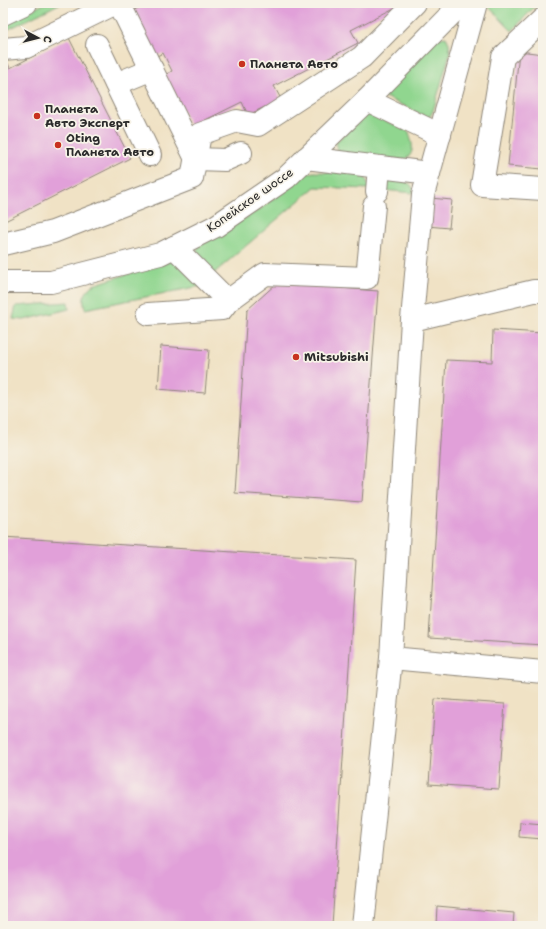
<svg xmlns="http://www.w3.org/2000/svg" width="546" height="929" viewBox="0 0 546 929" font-family="'Shantell Sans',sans-serif">
  <style>
    .green { fill: #90d68f; stroke: #5e805d }
    .building { fill: #e1a0d9 }
    .lines { fill: none; stroke-linecap: round; stroke-linejoin: round }
    .minor-casing { stroke: #8e8678; stroke-width: 24 }
    .major-casing { stroke: #8e8678; stroke-width: 24 }
    .minor { stroke: #fff; stroke-width: 22 }
    .major { stroke: #fff; stroke-width: 22 }
    .poi-dot { fill: #c8321e; stroke: #f7f3e8; stroke-width: 1.5 }
    .labels { text-anchor: middle; dominant-baseline: central; stroke-width: 3.5; stroke-linejoin: round; paint-order: stroke }
    .poi-label { font-size: 12px; font-weight: bold; fill: #2b2b2b; stroke: #f7f3e8; text-anchor: start }
    .street-label { font-size: 12px; fill: #2b2b2b; stroke: #f7f3e8 }
  </style>
  <rect width="100%" height="100%" fill="#f7f3e8"/>
  <filter id="ink" filterUnits="userSpaceOnUse"><feTurbulence type="fractalNoise" baseFrequency=".025" numOctaves="2"/><feDisplacementMap in="SourceGraphic" scale="8" xChannelSelector="R" yChannelSelector="G"/><feConvolveMatrix kernelMatrix="1 2 1 2 8 2 1 2 1" color-interpolation-filters="sRGB"/></filter>
  <filter id="wash" filterUnits="userSpaceOnUse"><feTurbulence type="fractalNoise" baseFrequency=".012" numOctaves="4" result="noise"/><feDisplacementMap in="SourceGraphic" scale="16" xChannelSelector="R" yChannelSelector="G"/><feGaussianBlur stdDeviation="0.9" result="paint"/><feColorMatrix in="noise" values="0 0 0 0 0 0 0 0 0 0 0 0 0 0 0 0 0 1.4 0 .05"/><feComposite in="paint" operator="in"/></filter>
  <g filter="url(#wash)">
    <rect width="100%" height="100%" fill="#f0e2c5"/>
    <g class="green">
      <polygon points="46,3 61,3 3,32 3,23"/>
      <polygon points="485,3 538,3 512,31"/>
      <polygon points="446,37 449,43 450,53 433,111 429,118 383,96 438,38"/>
      <path d="M 365,114 L 380,118 L 409,132 C 412,144 416,152 405,160 L 340,153 L 338,150 L 336,142 Z"/>
      <polygon points="314,172 361,173 365,176 370,189 315,187 213,274 196,254 199,246 262,208 303,174"/>
      <path d="M 385,180 C 397,180 412,178 414,193 L 382,190 Z"/>
      <path d="M 171,261 L 176,262 L 201,286 L 85,309 C 82,297 84,294 93,285 L 165,262 Z"/>
      <polygon points="68,302 69,309 24,320 13,319 16,306"/>
    </g>
    <g id="blocks">
      <g class="building">
        <polygon points="149,3 404,3 351,30 358,43 274,86 281,99 248,115 242,102 191,127 165,75 172,71 163,53 155,57 132,11"/>
        <polygon points="69,38 130,158 3,222 3,53 10,68"/>
        <polygon points="519,51 543,54 543,169 508,166"/>
        <polygon points="430,198 452,200 449,228 427,226"/>
        <polygon points="277,283 378,291 362,502 235,493 247,310"/>
        <polygon points="493,330 543,333 543,645 429,638 446,360 492,362"/>
        <polygon points="161,346 209,350 205,393 158,389"/>
        <polygon points="3,537 356,560 332,926 3,926"/>
        <polygon points="435,699 505,704 499,789 429,784"/>
        <polygon points="520,822 543,824 543,839 519,837"/>
        <polygon points="437,906 514,913 513,926 436,925"/>
      </g>
    </g>
  </g>
  <g filter="url(#ink)">
    <use href="#blocks" fill-opacity="0" stroke="#8e8678" stroke-width="1"/>
    <g class="lines">
      <defs>
        <g id="minor">
          <polyline points="119,3 196,159 225,160 241,153"/>
          <polyline points="476,3 423,195 412,320 391,658 543,672"/>
          <polyline points="543,19 503,57 482,185 543,189"/>
          <polyline points="97,45 150,155"/>
          <polyline points="3,49 26,47 116,3"/>
          <polyline points="116,84 152,69"/>
          <polyline points="367,100 440,135"/>
          <polyline points="306,158 429,173"/>
          <polyline points="377,191 379,167"/>
          <polyline points="3,244 53,232 192,178 200,134 237,121 258,125 362,57 415,3"/>
          <polyline points="174,247 228,301"/>
          <polyline points="3,282 51,282 160,254 216,226 286,178 367,100 462,3"/>
          <polyline points="148,314 222,309 228,301 265,274 367,278 374,206"/>
          <polyline points="412,320 534,291 543,291"/>
          <polyline points="363,926 391,658"/>
        </g>
        <polyline id="major" points="3,14 26,3"/>
      </defs>
      <use href="#minor" class="minor-casing"/>
      <use href="#major" class="major-casing"/>
      <use href="#minor" class="minor"/>
      <use href="#major" class="major"/>
    </g>
  </g>
  <g class="poi-dot">
    <circle cx="242" cy="64" r="4"/>
    <circle cx="37" cy="116" r="4"/>
    <circle cx="58" cy="145" r="4"/>
    <circle cx="296" cy="357" r="4"/>
  </g>
  <g class="labels">
    <g class="poi-label">
      <text x="250" y="64">Планета Авто</text>
      <text x="45" y="109">Планета<tspan x="45" dy="14">Авто Эксперт</tspan></text>
      <text x="66" y="138">Oting<tspan x="66" dy="14">Планета Авто</tspan></text>
      <text x="304" y="357">Mitsubishi</text>
    </g>
    <g class="street-label">
      <text transform="translate(250 200) rotate(-35)">Копейское шоссе</text>
    </g>
  </g>
  <rect width="546" height="929" fill="none" stroke="#f7f3e8" stroke-width="16"/>
  <g transform="translate(38 38) rotate(97)" stroke="#f7f3e8" stroke-width="3" paint-order="stroke">
  <path d="M0-3L7 15L0 10L-7 15Z" fill="#2b2b2b"/>
  <text y="-6" font-size="11" font-weight="bold" text-anchor="middle" fill="#2b2b2b">С</text>
  </g>
</svg>
